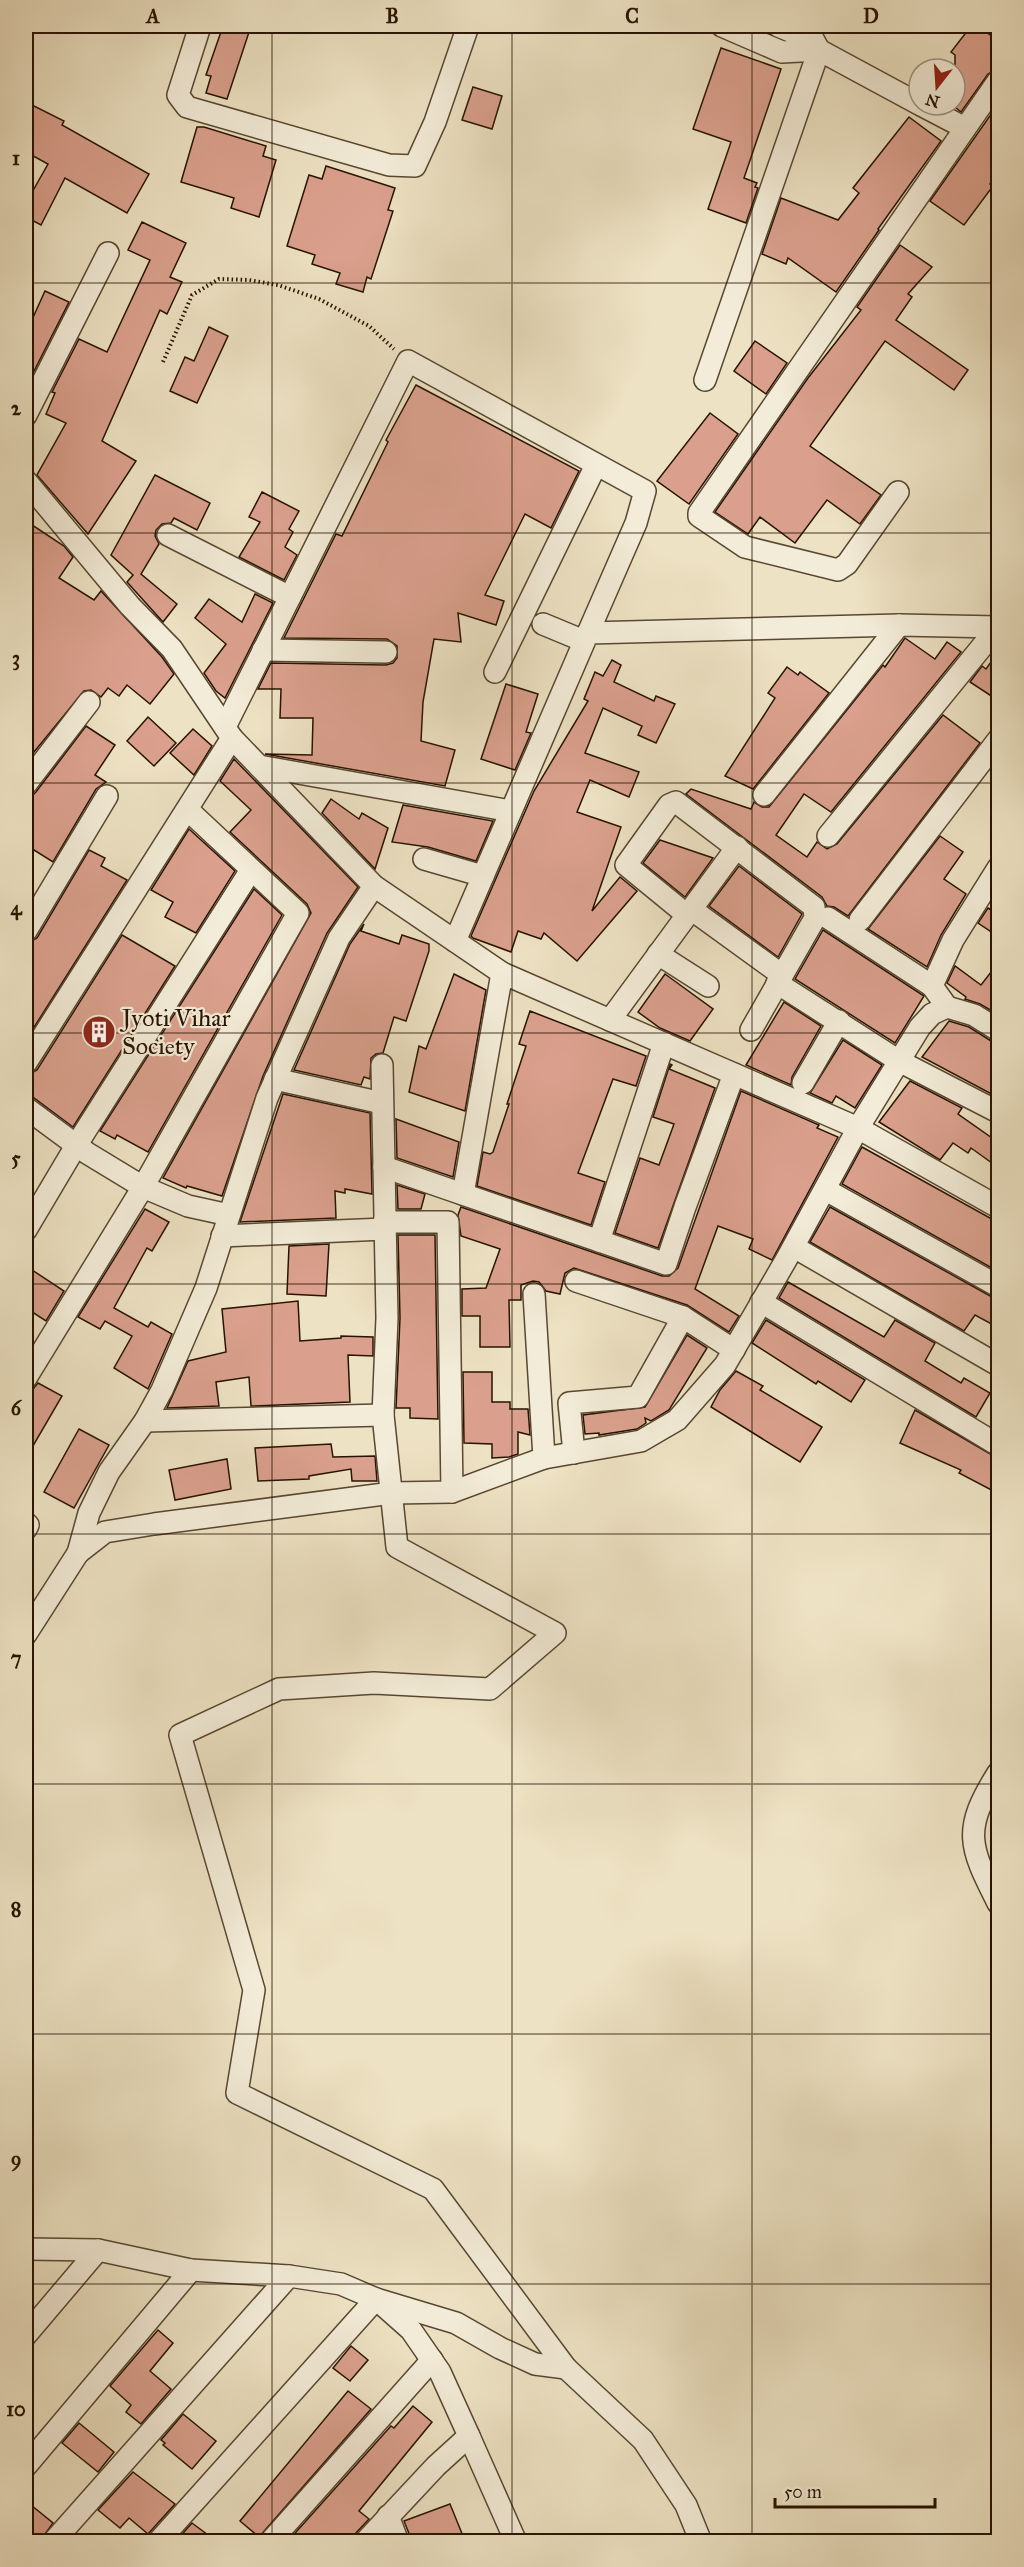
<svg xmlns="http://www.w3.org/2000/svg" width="1024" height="2567" viewBox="0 0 1024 2567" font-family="'IM FELL Great Primer',serif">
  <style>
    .building { fill: #daa08d; stroke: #271300; stroke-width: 1.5 }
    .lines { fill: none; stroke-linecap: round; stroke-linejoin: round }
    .minor-casing { stroke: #584731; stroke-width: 24 }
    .path { stroke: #271300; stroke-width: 4; stroke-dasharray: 1.5 3; stroke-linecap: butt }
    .minor { stroke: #f3ecd8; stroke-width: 21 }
    .grid { fill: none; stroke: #271300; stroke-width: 1.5; stroke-opacity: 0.55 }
    .labels { text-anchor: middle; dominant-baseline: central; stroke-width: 4.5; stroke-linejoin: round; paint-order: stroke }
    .poi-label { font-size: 24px; fill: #271300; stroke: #f3ecd8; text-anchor: start }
    .neatline { fill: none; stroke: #271300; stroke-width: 2 }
    .grid-label { font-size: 20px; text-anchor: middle; font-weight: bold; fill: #271300 }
  </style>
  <rect width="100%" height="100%" fill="#ede2c3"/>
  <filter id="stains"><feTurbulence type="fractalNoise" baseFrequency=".00333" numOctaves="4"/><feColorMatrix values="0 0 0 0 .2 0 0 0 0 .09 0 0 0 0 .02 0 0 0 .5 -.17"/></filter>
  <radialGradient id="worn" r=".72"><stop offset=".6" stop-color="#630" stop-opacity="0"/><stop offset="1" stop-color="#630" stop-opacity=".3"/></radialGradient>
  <g class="building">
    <polygon points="223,26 251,26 227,99 206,93 211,76 206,75"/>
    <polygon points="971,26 977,26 999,41 999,68 988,74 961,112 955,107 955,55 951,52"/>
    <polygon points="721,48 781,69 744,178 757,183 755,187 758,188 746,223 708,209 731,142 693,129"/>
    <polygon points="473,87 502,96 492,129 462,120"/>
    <polygon points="26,102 64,121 62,125 149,174 127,213 65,178 41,225 26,217 26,191 31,194 48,164 26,152"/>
    <polygon points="999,103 999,169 990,184 993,186 964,225 930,201"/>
    <polygon points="909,117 941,141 878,229 879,230 836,292 788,258 786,264 762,254 781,198 838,220 859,193 853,188"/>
    <polygon points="197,127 204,127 266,146 263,156 276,160 259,217 231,208 234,198 181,182"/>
    <polygon points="326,166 395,188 388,210 393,211 371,279 367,277 363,292 336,284 340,273 312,264 315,255 287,246 309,175 322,179"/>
    <polygon points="142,222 186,243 170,277 182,282 167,314 160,310 102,441 136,461 88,534 37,475 66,423 46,414 55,393 52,392 79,339 107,352 150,260 128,250"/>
    <polygon points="900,245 932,267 908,294 912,297 896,320 968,370 954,390 885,341 810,446 881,495 860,524 827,500 795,543 760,517 748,534 715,512 808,378 861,310 857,307"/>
    <polygon points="45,291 69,302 29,381 26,379 26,333"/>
    <polygon points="209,327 228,336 197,403 170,391 185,357 194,361"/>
    <polygon points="755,341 787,363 766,394 734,371"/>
    <polygon points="416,385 579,471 551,528 525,514 485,595 504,601 496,625 458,613 461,642 434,639 423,702 421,741 455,750 445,786 265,754 312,755 313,718 280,718 281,689 258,689 271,663 386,665 393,663 397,658 397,646 387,639 284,638 336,534 342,536 388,442 386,440"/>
    <polygon points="710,413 738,434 689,504 657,481"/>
    <polygon points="155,475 210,503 197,530 174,518 171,523 162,524 156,530 155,536 159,544 141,574 177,604 163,622 127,582 133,575 111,555"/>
    <polygon points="262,492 299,511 289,529 293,532 285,547 297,555 284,580 239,557 260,522 249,517"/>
    <polygon points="26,521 64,546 73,557 59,578 94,600 101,591 162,657 174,674 150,704 127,685 119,696 108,688 101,697 91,690 84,691 34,752 26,747"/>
    <polygon points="255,594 273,603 225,698 216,691 204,673 226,644 195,618 209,599 242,622"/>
    <polygon points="905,638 935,659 947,642 961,652 831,812 804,794 776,835 807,857 817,842 827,849 837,844 943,715 980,743 848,916 834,907 827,906 822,897 686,794 691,789 751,809 754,802 762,807 769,807 883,665 885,667"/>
    <polygon points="999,651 999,701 970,682 982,666 986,669"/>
    <polygon points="612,660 621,665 614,682 654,701 656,696 675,704 656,743 638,735 642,726 603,708 585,753 639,772 629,797 590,780 577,812 621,827 592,911 620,877 637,891 577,961 544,933 541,939 518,931 511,952 473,938 471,936 534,791 588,701 584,699 595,672 603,676"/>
    <polygon points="787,667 798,675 800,672 829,693 753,789 725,776 775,698 768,693"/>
    <polygon points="506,684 538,694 526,732 531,733 515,770 481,759"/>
    <polygon points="148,717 176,743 154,766 127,741"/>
    <polygon points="86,726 115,745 95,775 106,782 96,789 53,862 26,845 26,801 36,792"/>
    <polygon points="193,729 212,746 194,775 170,753"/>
    <polygon points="234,759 358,887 327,933 263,1076 222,1196 187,1186 186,1188 163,1178 311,913 307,904 230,832 251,810 220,781"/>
    <polygon points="331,799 359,819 362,813 388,828 375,869 322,813"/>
    <polygon points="403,805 493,821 476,861 428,847 392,842"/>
    <polygon points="189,829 235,871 196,933 165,917 173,902 151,890"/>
    <polygon points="940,836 963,852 944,879 966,894 941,935 927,967 868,929"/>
    <polygon points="660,840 713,858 685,897 643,863"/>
    <polygon points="89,850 105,858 101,866 127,880 26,1040 26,944 37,938"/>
    <polygon points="739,866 802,914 778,957 709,906"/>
    <polygon points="254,889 282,915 148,1152 117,1135 115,1139 100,1131"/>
    <polygon points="988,908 999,915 999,937 978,923"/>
    <polygon points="364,924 361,931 399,944 402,935 429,944 429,951 406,1021 394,1017 383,1053 376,1054 371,1058 370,1079 364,1077 361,1085 294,1070 350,944"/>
    <polygon points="823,930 924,996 895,1043 795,979"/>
    <polygon points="122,935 175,966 73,1127 34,1098 26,1096 26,1076 37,1070"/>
    <polygon points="999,962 999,1015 980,1004 965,999 966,997 947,983 955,966 981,985"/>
    <polygon points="454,974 486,990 465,1111 409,1092 419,1046 426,1049"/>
    <polygon points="665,974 713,1009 690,1041 660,1028 638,1012"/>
    <polygon points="784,1002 821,1026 792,1077 791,1085 746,1065"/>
    <polygon points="530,1011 646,1056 636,1086 613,1079 578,1173 605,1182 591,1225 477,1186 483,1152 490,1154 493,1152 509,1104 507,1104 526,1046 519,1044"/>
    <polygon points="949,1021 969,1027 991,1041 999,1043 999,1098 922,1057"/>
    <polygon points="843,1040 882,1065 855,1108 836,1096 832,1103 810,1093"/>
    <polygon points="670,1064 672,1065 669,1069 715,1088 658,1248 615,1233 640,1158 659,1165 674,1124 653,1117"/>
    <polygon points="910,1081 962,1108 958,1114 999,1143 999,1168 971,1148 968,1153 953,1143 940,1160 879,1122"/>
    <polygon points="741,1091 819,1125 817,1128 838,1137 772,1260 749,1249 753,1239 718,1226 695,1289 739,1316 729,1332 687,1305 574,1268 565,1273 560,1294 546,1291 539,1282 533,1281 521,1285 521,1300 509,1300 510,1347 480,1347 480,1316 462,1316 462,1289 486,1288 500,1249 461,1236 458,1215 461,1207 662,1276 669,1276 678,1268"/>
    <polygon points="283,1094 370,1113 372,1194 345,1189 345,1193 335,1191 336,1218 240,1222"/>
    <polygon points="396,1119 459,1142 453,1177 397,1158"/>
    <polygon points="862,1147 999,1223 999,1272 842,1184"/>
    <polygon points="397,1185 425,1194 421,1209 398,1209"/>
    <polygon points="830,1207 992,1297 999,1299 999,1328 975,1315 964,1331 810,1242"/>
    <polygon points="145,1209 169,1222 152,1251 147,1248 114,1308 148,1327 151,1322 172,1334 148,1389 114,1368 132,1336 105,1321 100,1329 78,1317"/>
    <polygon points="398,1235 435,1235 438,1419 410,1418 410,1408 396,1408 400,1318"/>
    <polygon points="329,1244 326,1296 287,1294 289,1246"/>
    <polygon points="26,1266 64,1291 46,1321 26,1308"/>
    <polygon points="788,1282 884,1337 895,1320 935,1343 925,1361 961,1383 964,1378 990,1393 976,1417 779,1298"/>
    <polygon points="298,1301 300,1341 341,1338 341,1336 373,1337 373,1356 348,1355 350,1402 251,1406 249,1377 216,1382 219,1406 167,1408 188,1361 226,1352 222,1309"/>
    <polygon points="766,1320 865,1380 851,1402 818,1381 816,1384 752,1343"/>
    <polygon points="687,1335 707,1348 669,1410 651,1421 645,1418 646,1423 637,1429 599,1435 599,1433 585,1434 583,1415 645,1407"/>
    <polygon points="736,1371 763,1386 760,1390 822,1427 800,1462 711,1407 720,1390"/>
    <polygon points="463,1372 492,1372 492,1402 510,1402 510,1409 528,1409 530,1435 518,1432 518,1454 509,1457 492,1458 492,1444 464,1443"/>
    <polygon points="38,1383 62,1396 26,1458 26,1391 33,1389"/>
    <polygon points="915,1410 999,1459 999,1494 959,1473 961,1470 900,1443"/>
    <polygon points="79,1429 109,1445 74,1508 44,1492"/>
    <polygon points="331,1444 333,1457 375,1456 377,1481 352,1481 351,1469 309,1476 309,1479 258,1481 255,1448"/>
    <polygon points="227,1459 231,1489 175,1500 169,1470"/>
    <polygon points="158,2330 173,2343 150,2371 171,2389 141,2424 126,2412 131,2405 110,2386"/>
    <polygon points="351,2346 368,2360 350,2381 333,2368"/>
    <polygon points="348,2391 371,2409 259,2537 240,2521"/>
    <polygon points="413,2406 432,2422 359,2511 369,2519 356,2533 353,2541 288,2541 391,2426 394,2428"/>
    <polygon points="183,2414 216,2441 192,2469 163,2445 165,2443 161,2440"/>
    <polygon points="79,2423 114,2452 98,2472 62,2443"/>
    <polygon points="133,2472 175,2504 148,2534 129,2518 120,2528 98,2510"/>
    <polygon points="26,2501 53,2523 40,2541 26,2541"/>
    <polygon points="450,2504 465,2541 412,2541 404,2521"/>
    <polygon points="192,2523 216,2541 176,2541"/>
  </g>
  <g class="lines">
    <defs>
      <g id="minor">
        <polyline points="200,26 178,95 187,107 389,165 415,166 435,122 468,26"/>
        <polyline points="722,26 782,52 819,50"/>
        <polyline points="778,26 790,31 819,50 919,104"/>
        <polyline points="921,105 965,128"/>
        <polyline points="705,380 819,50 806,26"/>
        <polyline points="26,415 108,253"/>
        <polyline points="26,481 130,606 172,649 232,738 374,886 502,973 858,1128 998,1207"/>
        <polyline points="898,492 847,564 838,570 745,547 699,516 699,513 998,81"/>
        <polyline points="168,535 290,597"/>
        <polyline points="543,624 584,641"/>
        <polyline points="263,650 386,652"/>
        <polyline points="495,672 596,465"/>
        <polyline points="225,727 408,361 645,491 636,523 588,633"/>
        <polyline points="259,766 511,811"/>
        <polyline points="26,784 89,702"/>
        <polyline points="764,795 899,625"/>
        <polyline points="828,836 998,627"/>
        <polyline points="424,859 483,876"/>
        <polyline points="691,909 782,975"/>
        <polyline points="687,915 626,865 669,805 676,802 814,907 815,918 751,1030"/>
        <polyline points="828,918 932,986"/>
        <polyline points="860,920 998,740"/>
        <polyline points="26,931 107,796"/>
        <polyline points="455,941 588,633 899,625 998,627"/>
        <polyline points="658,954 708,986"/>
        <polyline points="777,983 899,1061 998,1112"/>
        <polyline points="947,1007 932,986 953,940 998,868"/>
        <polyline points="610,1020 737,847"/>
        <polyline points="26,1063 232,738"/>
        <polyline points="382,1065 387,1318 383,1415 397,1547 555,1633 490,1689 374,1683 279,1689 180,1735 254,1990 237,2093 433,2189 566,2368 643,2440 686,2505 701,2542"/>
        <polyline points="275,1079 382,1103"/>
        <polyline points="803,1083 839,1021"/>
        <polyline points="26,1108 87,1153 143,1187 298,913 188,810"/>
        <polyline points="384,1167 666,1264 685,1207 734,1074"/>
        <polyline points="826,1190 998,1286"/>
        <polyline points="463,1194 502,973"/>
        <polyline points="384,1222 448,1222 452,1492"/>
        <polyline points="26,1230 77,1144 251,870"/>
        <polyline points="222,1236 384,1229"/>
        <polyline points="599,1241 664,1043"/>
        <polyline points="794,1247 998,1365"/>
        <polyline points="576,1281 683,1317 734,1350"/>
        <polyline points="534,1294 544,1458"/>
        <polyline points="761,1302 998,1445"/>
        <polyline points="26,1378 143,1187 188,1206 229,1215"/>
        <polyline points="145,1421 383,1415"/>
        <polyline points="574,1453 569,1403 638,1397 683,1317"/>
        <polyline points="26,1523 28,1525 26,1529"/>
        <polyline points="78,1553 105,1532 154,1524 392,1493 452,1492 544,1458 641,1441 677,1420 725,1365 786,1260 858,1128 920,1027 932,1014 947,1007 974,1015 998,1030"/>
        <polyline points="26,1634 78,1553 89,1513 109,1472 145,1421 162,1390 206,1288 267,1098 339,938 374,886"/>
        <path d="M 998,1773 C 962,1830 969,1846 998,1903"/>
        <polyline points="26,2249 98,2250 191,2270 289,2276 341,2284 376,2299 411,2330 440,2372 469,2436 436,2466 365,2542"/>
        <polyline points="26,2335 98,2250"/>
        <polyline points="469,2436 516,2542"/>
        <polyline points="26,2466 191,2270"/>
        <polyline points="388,2516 398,2542"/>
        <polyline points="53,2542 289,2276"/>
        <polyline points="158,2542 376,2299 456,2323 500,2348 535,2364 566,2368"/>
        <polyline points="270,2542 432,2360"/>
      </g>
    </defs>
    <use href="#minor" class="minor-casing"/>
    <polyline class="path" points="163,362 192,295 219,279 249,280 278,285 319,299 369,326 394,349"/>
    <use href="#minor" class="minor"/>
  </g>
  <path class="grid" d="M 272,26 L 272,2542M 512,26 L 512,2542M 752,26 L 752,2542M 26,283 L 998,283M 26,533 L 998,533M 26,783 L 998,783M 26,1033 L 998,1033M 26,1284 L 998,1284M 26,1534 L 998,1534M 26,1784 L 998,1784M 26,2034 L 998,2034M 26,2284 L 998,2284"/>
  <defs>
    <symbol id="building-disc" viewBox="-11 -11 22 22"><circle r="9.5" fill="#8f2418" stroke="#f3ecd8"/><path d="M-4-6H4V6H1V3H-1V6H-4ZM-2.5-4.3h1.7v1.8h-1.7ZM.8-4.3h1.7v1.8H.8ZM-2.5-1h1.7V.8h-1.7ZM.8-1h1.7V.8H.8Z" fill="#fff"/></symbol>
  </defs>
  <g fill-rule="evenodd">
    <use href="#building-disc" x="80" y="1013" width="38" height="38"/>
  </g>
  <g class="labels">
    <g class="poi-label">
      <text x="122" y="1018">Jyoti Vihar<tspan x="122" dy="28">Society</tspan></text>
    </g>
  </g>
  <rect width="1024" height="2567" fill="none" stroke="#ede2c3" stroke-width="66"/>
  <g transform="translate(937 87) rotate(197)"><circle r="28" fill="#f3ecd8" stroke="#a19582" stroke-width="1.5"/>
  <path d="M0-4.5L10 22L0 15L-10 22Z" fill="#8f2418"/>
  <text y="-9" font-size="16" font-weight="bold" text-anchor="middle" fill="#271300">N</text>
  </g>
  <path d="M775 2498v9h160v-9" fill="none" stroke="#271300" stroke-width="3"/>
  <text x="784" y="2498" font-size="18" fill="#271300" stroke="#f3ecd8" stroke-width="4.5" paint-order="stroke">50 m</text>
  <rect x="33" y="33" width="958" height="2501" class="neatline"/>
  <g class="grid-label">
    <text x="153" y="23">A</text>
    <text x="392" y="23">B</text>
    <text x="632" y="23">C</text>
    <text x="871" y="23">D</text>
    <text x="16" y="165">1</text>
    <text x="16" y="415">2</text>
    <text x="16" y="665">3</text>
    <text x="16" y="915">4</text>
    <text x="16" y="1165">5</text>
    <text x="16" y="1415">6</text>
    <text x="16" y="1665">7</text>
    <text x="16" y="1916">8</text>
    <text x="16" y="2166">9</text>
    <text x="16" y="2416">10</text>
  </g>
  <rect width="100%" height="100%" filter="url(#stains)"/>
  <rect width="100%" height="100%" fill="url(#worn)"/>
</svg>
